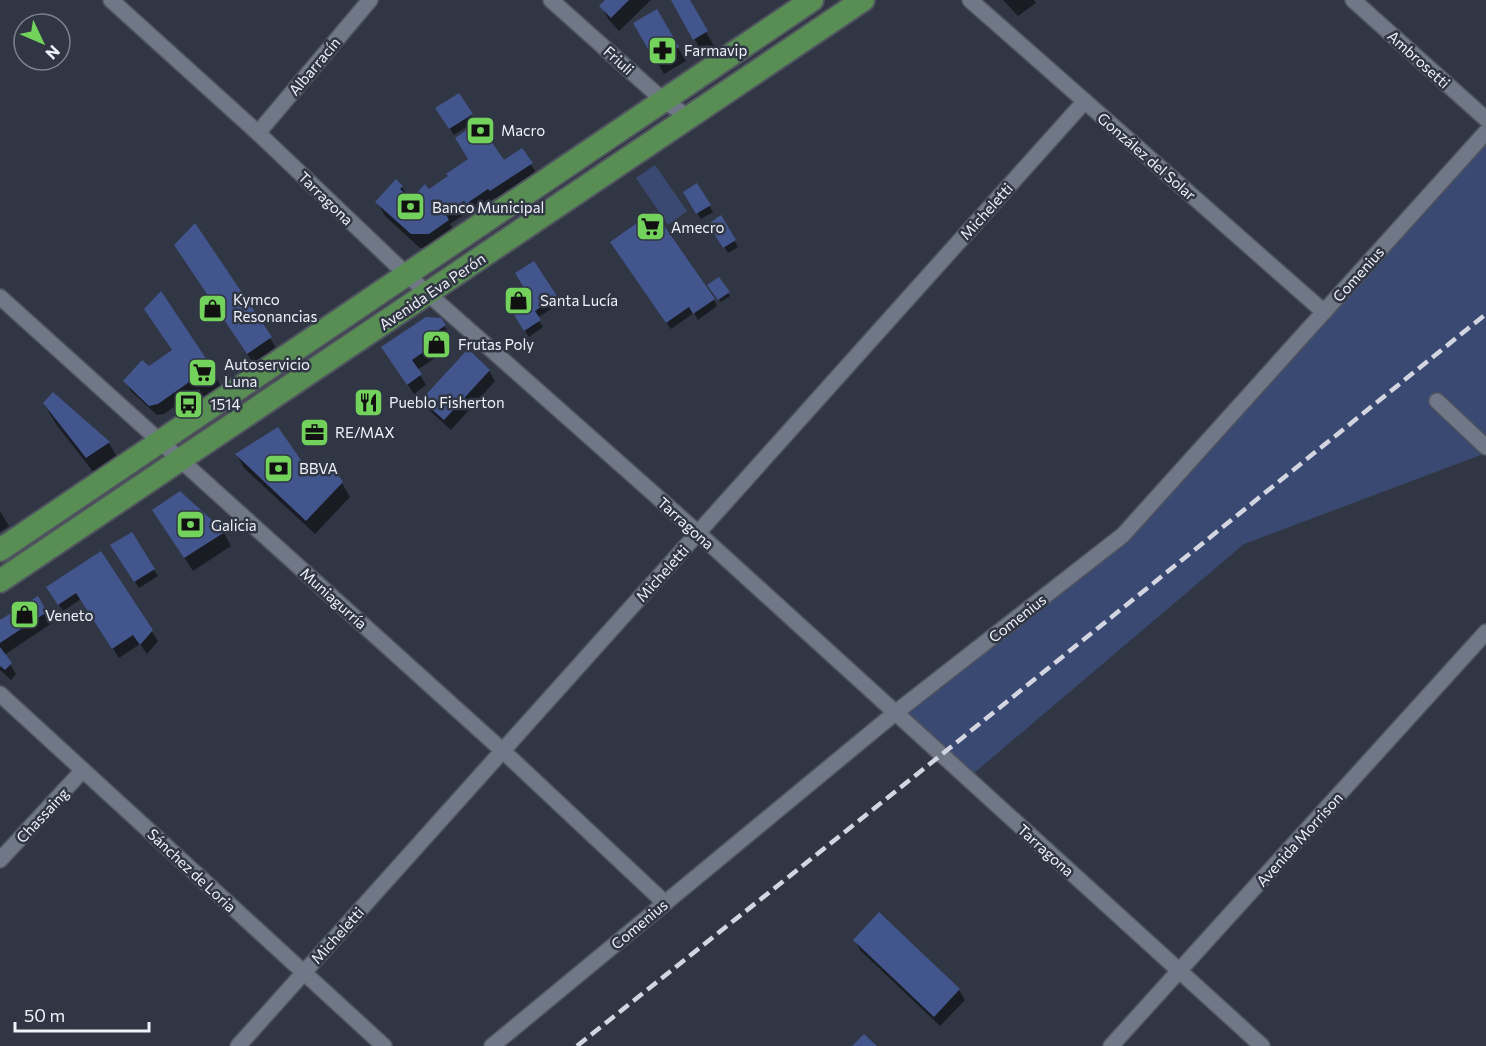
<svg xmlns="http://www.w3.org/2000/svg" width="1486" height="1046" viewBox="0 0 1486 1046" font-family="Commissioner,sans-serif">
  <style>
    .green { fill: #3a4972 }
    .shadow { fill: #0007 }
    .building { fill: #42558d }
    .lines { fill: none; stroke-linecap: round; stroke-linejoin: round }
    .minor-casing { stroke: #50545f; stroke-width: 18 }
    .primary-casing { stroke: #50545f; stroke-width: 26 }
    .minor { stroke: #707786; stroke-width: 15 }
    .primary { stroke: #588e54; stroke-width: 22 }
    .rail { stroke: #d3d6e0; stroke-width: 4.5; stroke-dasharray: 12 6; stroke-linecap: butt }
    .labels { text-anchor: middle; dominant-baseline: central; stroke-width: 5; stroke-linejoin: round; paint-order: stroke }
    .poi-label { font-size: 15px; fill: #eef1fa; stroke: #303643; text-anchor: start }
    .street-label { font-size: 15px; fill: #eef1fa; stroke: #303643 }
  </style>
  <rect width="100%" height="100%" fill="#303643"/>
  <g class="green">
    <polygon points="1486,132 1486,453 1244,544 967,779 895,713 1123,535"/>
    <polygon points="655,165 687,211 668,225 636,178"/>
  </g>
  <g class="shadow">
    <polygon points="607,0 651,0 619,31 609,20 601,6"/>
    <polygon points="672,0 688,0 714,46 702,52"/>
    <polygon points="1003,0 1034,0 1036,3 1018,16"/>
    <polygon points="656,11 686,61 664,74 635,24"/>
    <polygon points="471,114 475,121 454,135 441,115"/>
    <polygon points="522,150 543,184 503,211 495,198 473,213 471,210 450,224 456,234 437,247 420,248 385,216 377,202 402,187 411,202 429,191 503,162"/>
    <polygon points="697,185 713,212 701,219 685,193"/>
    <polygon points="720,217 738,247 728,253 710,224"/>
    <polygon points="615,249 714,300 717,306 698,320 694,313 671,329"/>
    <polygon points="184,259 270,338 278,352 256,367"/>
    <polygon points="534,263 560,303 537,318 543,327 529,337 506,300 525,287"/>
    <polygon points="719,279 730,296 721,302 709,285"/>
    <polygon points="444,326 450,336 438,345 443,353 417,370 426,385 414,394 389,358"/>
    <polygon points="173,351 215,375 221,386 204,397 199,389 164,414 157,415 131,391 125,381 149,368"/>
    <polygon points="489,371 495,381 451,430 429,410 423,400"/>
    <polygon points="53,394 109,443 121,464 98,478 56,424 44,404"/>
    <polygon points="237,455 312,479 342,483 350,497 315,534 244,468"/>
    <polygon points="0,511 9,526 0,532"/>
    <polygon points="162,524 224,533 231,546 193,571"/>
    <polygon points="131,534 158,576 139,588 112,546"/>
    <polygon points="101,553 158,641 147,654 140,644 119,658 81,599 63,611 48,588"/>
    <polygon points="37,598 52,623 4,655 16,674 11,680 0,670 0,622"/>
    <polygon points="855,940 959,990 965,1000 940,1026 860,950"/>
  </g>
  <g class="building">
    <polygon points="605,0 629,0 611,18 599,6"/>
    <polygon points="671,0 690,0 708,31 693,40"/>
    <polygon points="657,9 679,47 655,61 633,23"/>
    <polygon points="459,93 473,114 449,129 435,108"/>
    <polygon points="478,122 504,160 522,148 533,163 490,191 488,189 466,204 464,201 445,213 449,220 429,234 411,234 375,202 396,179 403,186 400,189 411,199 425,184 429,189 448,176 446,174 468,159 455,138"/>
    <polygon points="697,183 711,205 696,214 683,192"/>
    <polygon points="654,211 715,299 693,314 689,307 666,323 610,242"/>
    <polygon points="721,215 736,240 723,248 708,224"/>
    <polygon points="195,223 272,337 247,354 174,245"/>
    <polygon points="534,261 557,296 535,311 541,320 524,331 504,299 523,286 515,273"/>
    <polygon points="719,277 730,292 718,300 707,285"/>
    <polygon points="161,291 217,375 197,387 192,380 158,404 149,406 123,381 142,360 149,366 172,350 144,309"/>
    <polygon points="426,317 441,318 446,325 433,334 438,342 412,360 422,374 407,385 381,347"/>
    <polygon points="468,349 490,370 444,420 421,400"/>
    <polygon points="53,392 110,442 86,458 43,403"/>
    <polygon points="278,427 312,476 328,459 343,482 306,521 235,454"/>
    <polygon points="180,491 225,532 184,558 152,510"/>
    <polygon points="132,532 155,569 134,582 110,545"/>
    <polygon points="101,551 153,630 140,645 133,635 112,649 76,593 58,605 46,587"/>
    <polygon points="38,596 47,612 0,643 0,620"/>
    <polygon points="0,647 12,663 5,670 0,666"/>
    <polygon points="879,912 960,989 934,1017 853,940"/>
    <polygon points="864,1034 877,1046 852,1046"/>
  </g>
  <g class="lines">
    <defs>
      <g id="minor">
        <polyline points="111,0 258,133 407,275 698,533 1262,1046"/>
        <polyline points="551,0 664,101 689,117"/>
        <polyline points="970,0 1324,312"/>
        <polyline points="1353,0 1486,119"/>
        <polyline points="258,133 370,0"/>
        <polyline points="0,297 503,751 665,903"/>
        <polyline points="1437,401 1486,447"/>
        <polyline points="0,694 384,1046"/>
        <polyline points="0,860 83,770"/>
        <polyline points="238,1046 1085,101"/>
        <polyline points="492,1046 895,713 1123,535 1486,132"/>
        <polyline points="1111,1046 1486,632"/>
      </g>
      <g id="primary">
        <polyline points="0,550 812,0"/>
        <polyline points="0,581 863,0"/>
      </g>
    </defs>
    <use href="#minor" class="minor-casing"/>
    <use href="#primary" class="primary-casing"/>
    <use href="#minor" class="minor"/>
    <use href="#primary" class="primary"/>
    <polyline class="rail" points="577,1046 941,755 1486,314"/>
  </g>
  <defs>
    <symbol id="pharmacy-square" viewBox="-11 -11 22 22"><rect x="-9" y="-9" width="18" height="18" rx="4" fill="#73d25c" stroke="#303643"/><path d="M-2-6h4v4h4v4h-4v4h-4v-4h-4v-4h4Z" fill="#111"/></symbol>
    <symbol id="bank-square" viewBox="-11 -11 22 22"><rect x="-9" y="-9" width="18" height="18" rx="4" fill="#73d25c" stroke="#303643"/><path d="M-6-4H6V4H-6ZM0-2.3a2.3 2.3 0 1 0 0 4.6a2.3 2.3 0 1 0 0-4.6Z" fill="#111"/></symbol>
    <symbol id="supermarket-square" viewBox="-11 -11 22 22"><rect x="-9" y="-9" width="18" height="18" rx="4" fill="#73d25c" stroke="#303643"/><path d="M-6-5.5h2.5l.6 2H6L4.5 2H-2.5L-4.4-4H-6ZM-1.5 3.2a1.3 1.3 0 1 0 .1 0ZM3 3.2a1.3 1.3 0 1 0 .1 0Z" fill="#111"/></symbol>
    <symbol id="shop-square" viewBox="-11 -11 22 22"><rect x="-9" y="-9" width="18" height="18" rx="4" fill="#73d25c" stroke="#303643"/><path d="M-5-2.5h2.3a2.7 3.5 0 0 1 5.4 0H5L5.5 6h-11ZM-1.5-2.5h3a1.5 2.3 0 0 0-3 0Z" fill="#111"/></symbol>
    <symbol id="restaurant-square" viewBox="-11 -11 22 22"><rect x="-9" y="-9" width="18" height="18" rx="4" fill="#73d25c" stroke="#303643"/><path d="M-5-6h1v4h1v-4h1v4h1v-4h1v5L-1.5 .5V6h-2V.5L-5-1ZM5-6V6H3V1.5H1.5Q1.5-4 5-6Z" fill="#111"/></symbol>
    <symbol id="bus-square" viewBox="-11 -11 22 22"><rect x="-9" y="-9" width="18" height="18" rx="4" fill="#73d25c" stroke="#303643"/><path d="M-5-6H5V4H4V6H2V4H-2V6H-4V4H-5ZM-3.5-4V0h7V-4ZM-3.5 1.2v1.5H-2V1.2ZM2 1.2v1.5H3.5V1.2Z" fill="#111"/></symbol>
    <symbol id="office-square" viewBox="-11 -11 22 22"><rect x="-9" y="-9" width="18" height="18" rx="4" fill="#73d25c" stroke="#303643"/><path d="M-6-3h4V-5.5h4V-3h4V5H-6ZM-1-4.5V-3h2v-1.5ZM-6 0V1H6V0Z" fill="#111"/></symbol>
  </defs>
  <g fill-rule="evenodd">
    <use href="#pharmacy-square" x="646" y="34" width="33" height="33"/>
    <use href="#bank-square" x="464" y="114" width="33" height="33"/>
    <use href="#bank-square" x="394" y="190" width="33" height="33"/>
    <use href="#supermarket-square" x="634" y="210" width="33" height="33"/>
    <use href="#shop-square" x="502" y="284" width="33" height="33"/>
    <use href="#shop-square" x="196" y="292" width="33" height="33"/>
    <use href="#shop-square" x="420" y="328" width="33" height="33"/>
    <use href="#supermarket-square" x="186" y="356" width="33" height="33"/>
    <use href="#restaurant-square" x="352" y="386" width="33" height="33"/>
    <use href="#bus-square" x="172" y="388" width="33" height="33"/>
    <use href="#office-square" x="298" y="416" width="33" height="33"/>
    <use href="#bank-square" x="262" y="452" width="33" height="33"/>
    <use href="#bank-square" x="174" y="508" width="33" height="33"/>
    <use href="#shop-square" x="8" y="598" width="33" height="33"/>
  </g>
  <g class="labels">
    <g class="poi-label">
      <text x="684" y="50">Farmavip</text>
      <text x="501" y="130">Macro</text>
      <text x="432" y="207">Banco Municipal</text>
      <text x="671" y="227">Amecro</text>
      <text x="233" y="299">Kymco<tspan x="233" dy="17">Resonancias</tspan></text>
      <text x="540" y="300">Santa Lucía</text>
      <text x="458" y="344">Frutas Poly</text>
      <text x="224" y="364">Autoservicio<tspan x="224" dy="17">Luna</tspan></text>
      <text x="389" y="402">Pueblo Fisherton</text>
      <text x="210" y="404">1514</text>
      <text x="335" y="432">RE/MAX</text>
      <text x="299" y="468">BBVA</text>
      <text x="211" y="525">Galicia</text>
      <text x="45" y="615">Veneto</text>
    </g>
    <g class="street-label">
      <text transform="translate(1419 59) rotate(42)">Ambrosetti</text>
      <text transform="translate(619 60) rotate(42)">Friuli</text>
      <text transform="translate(314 66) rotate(-50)">Albarracín</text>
      <text transform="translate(1147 156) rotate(41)">González del Solar</text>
      <text transform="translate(326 198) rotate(44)">Tarragona</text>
      <text transform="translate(986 211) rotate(-48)">Micheletti</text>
      <text transform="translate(1358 274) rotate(-48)">Comenius</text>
      <text transform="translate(432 291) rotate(-34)">Avenida Eva Perón</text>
      <text transform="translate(686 523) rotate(42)">Tarragona</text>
      <text transform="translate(662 573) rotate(-48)">Micheletti</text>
      <text transform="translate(334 598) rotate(42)">Muniagurría</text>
      <text transform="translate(1017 618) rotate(-38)">Comenius</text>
      <text transform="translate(42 815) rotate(-47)">Chassaing</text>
      <text transform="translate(1299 839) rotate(-48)">Avenida Morrison</text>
      <text transform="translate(1046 850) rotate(42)">Tarragona</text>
      <text transform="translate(192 870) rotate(43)">Sánchez de Loria</text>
      <text transform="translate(639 924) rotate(-40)">Comenius</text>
      <text transform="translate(337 935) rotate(-48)">Micheletti</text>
    </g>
  </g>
  <g transform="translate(42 42) rotate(134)"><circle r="28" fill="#303643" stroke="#7c818c" stroke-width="1.5"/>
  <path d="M0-4.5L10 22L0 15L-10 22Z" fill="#73d25c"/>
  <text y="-9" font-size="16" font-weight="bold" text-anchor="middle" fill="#eef1fa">N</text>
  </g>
  <path d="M15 1022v9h134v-9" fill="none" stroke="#eef1fa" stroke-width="3"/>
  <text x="24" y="1022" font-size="18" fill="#eef1fa" stroke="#303643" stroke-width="4.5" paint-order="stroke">50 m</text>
</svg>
